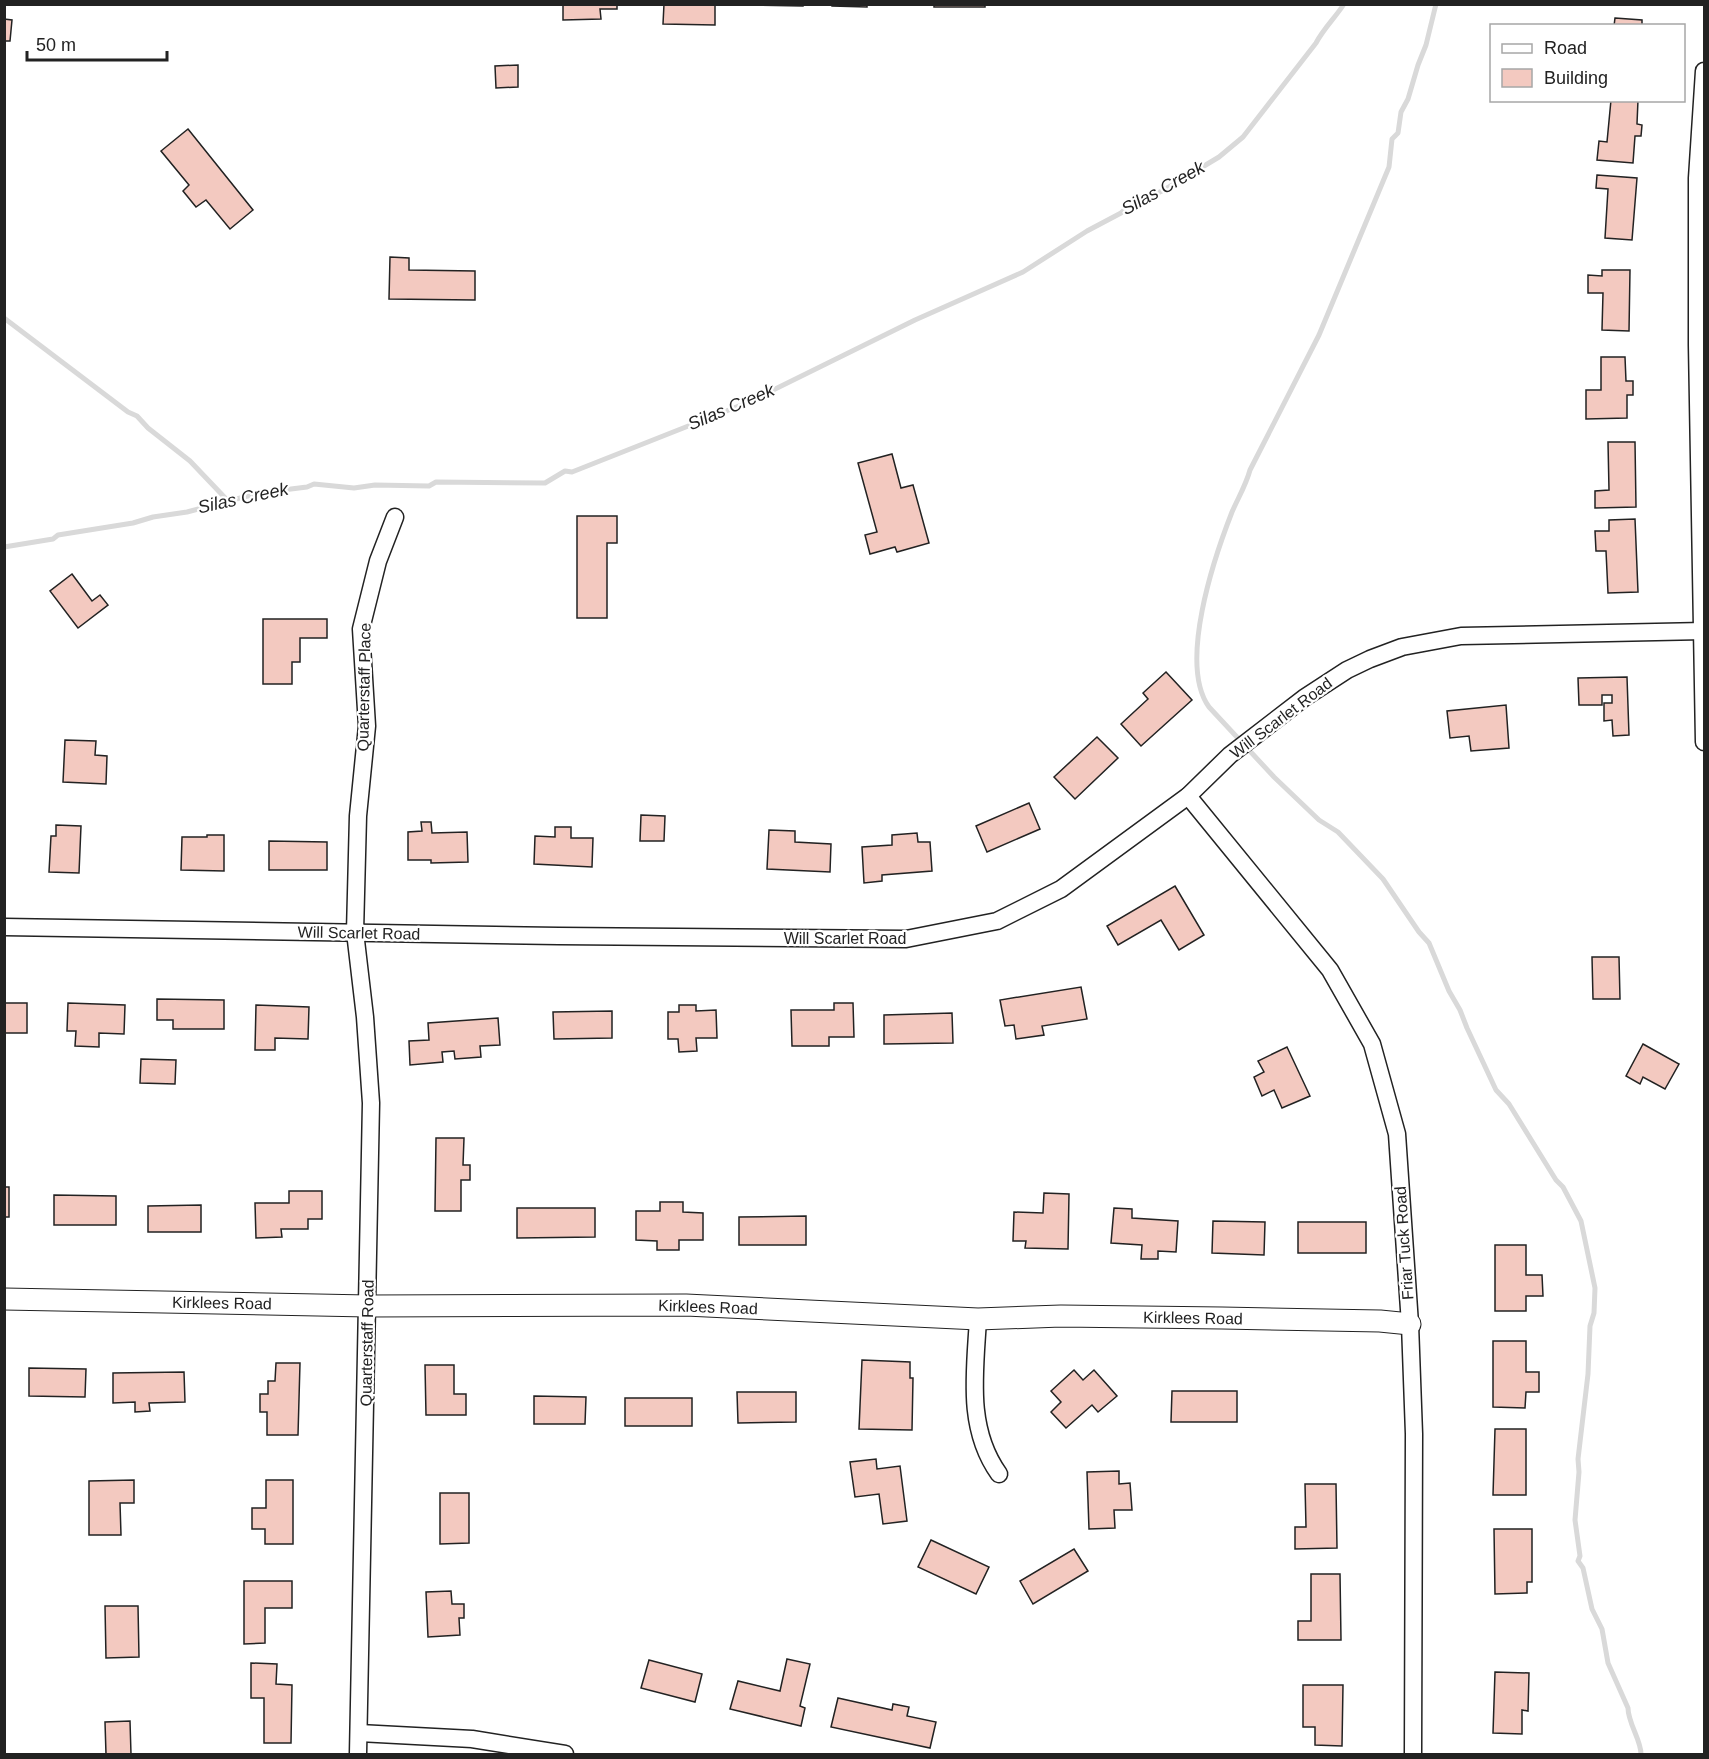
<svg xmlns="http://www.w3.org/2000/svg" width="1709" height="1759" viewBox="0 0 1709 1759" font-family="Arial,sans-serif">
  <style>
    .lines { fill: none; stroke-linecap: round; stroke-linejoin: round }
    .stream { stroke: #d9d9d9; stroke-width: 5 }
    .building { fill: #f3c9c0; stroke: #222; stroke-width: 1.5 }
    .minor-casing { stroke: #222; stroke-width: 19 }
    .tertiary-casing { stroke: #222; stroke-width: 23 }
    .minor { stroke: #fff; stroke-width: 16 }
    .tertiary { stroke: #fff; stroke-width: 21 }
    .labels { text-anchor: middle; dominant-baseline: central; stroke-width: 4.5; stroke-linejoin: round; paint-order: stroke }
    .street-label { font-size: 16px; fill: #222; stroke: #fff }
    .water-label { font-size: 18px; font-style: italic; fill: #222; stroke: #fff }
  </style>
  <rect width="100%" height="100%" fill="#fff"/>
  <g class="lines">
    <g class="stream">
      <path d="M 1436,4 L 1426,45 L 1418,65 L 1408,99 L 1401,112 L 1398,133 L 1392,139 L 1389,167 L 1319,335 L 1250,470 C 1246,485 1238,498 1232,512 C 1214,558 1178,664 1209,707 L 1274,777 L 1319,820 L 1338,832 L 1383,879 L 1419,932 L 1429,943 L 1449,991 L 1460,1010 L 1467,1028 L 1496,1090 L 1509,1104 L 1556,1180 L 1563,1187 L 1581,1221 L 1595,1288 L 1594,1313 L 1590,1326 L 1588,1374 L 1578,1459 L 1579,1472 L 1575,1520 L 1580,1556 L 1578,1561 L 1583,1568 L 1592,1609 L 1602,1629 L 1608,1663 L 1628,1708 C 1628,1723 1641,1740 1641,1754"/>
      <polyline points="4,318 128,412 137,416 148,428 190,461 229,502"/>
      <path d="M 4,547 L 53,539 L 58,535 L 133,523 L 153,517 L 187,512 L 259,493 L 307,487 L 314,484 L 354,488 L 375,485 L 429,486 L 436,482 L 545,483 L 565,471 L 572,472 L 749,402 L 915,320 L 1023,272 L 1087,231 L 1121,213 L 1126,208 L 1164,190 L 1219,157 L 1243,137 L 1316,43 C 1324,28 1335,18 1344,4"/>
    </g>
  </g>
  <g class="building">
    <polygon points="563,4 617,4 617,9 600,9 601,19 563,20"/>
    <polygon points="664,4 715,4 715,25 663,24"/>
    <polygon points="752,4 803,4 803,6 752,5"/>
    <polygon points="832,4 867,4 867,7 832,6"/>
    <rect x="934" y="4" width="51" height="3"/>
    <polygon points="1615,18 1642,20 1642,26 1614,26"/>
    <polygon points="4,19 12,20 10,41 4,41"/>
    <polygon points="518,65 518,87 496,88 495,66"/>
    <polygon points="1611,100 1638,100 1637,124 1642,125 1641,136 1635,136 1633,163 1597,160 1599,141 1607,142"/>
    <polygon points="188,129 253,210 230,229 206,200 196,207 183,191 189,185 161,151"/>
    <polygon points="1597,175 1637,178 1632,240 1605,238 1608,189 1596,188"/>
    <polygon points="390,257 409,258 409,270 475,271 475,300 389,299"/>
    <polygon points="1602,270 1630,270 1629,331 1602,330 1603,293 1588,293 1588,275 1602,276"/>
    <polygon points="1601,357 1625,357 1626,381 1633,381 1633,395 1627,395 1627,418 1586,419 1586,390 1601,390"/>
    <polygon points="1608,442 1635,442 1636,507 1595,508 1595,491 1609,490"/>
    <polygon points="892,454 901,488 913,485 929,543 897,552 895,547 870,554 865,535 877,532 858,463"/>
    <polygon points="577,516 617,516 617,543 607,543 607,618 577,618"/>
    <polygon points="1635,519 1638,592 1608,593 1606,551 1596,551 1595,531 1609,531 1609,520"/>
    <polygon points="72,574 92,601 100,595 108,605 78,628 50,591"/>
    <polygon points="263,619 327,619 327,638 300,638 300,662 292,662 292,684 263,684"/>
    <polygon points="1166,672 1192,700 1141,746 1121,724 1148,699 1143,693"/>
    <polygon points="1627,677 1629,735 1613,736 1612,720 1604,721 1604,703 1612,703 1612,695 1602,695 1602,705 1579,705 1578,678"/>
    <polygon points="1506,705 1509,748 1471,751 1469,736 1450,738 1447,711"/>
    <polygon points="1097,737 1118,758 1075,799 1054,777"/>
    <polygon points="65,740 96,741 95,755 107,756 106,784 63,782"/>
    <polygon points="1029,803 1040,829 987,852 976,826"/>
    <polygon points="641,815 665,816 664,841 640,841"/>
    <polygon points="421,822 431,822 432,833 467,832 468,862 431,863 431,860 408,860 408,832 422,831"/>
    <polygon points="56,825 81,826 79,873 49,872 51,836 56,836"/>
    <polygon points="555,827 571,827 571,838 593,838 592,867 534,864 535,836 555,837"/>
    <polygon points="769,830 795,831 795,842 831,844 830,872 767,869"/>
    <polygon points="917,833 918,842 930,842 932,871 882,875 882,881 864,883 862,847 892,845 892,835"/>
    <polygon points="207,835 224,835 224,871 181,870 182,837 207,837"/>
    <polygon points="269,841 327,842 327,870 269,870"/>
    <polygon points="1175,886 1204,935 1179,950 1161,920 1118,945 1107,926"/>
    <polygon points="1592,957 1619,957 1620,999 1593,999"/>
    <polygon points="1081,987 1087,1019 1042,1026 1044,1035 1016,1039 1014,1025 1005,1026 1000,1000"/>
    <polygon points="157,999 224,1000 224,1029 173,1029 173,1020 157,1020"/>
    <rect x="4" y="1003" width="23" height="30"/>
    <polygon points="68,1003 125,1005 124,1034 99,1033 99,1047 75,1046 76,1031 67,1031"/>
    <polygon points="834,1003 853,1003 854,1037 829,1037 829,1046 792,1046 791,1010 834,1010"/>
    <polygon points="256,1005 309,1007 308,1039 275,1038 275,1050 255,1050"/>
    <polygon points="679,1005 696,1005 696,1011 716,1010 717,1038 696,1038 697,1051 679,1052 678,1039 668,1039 668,1012 679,1012"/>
    <polygon points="612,1011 612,1038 554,1039 553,1012"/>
    <polygon points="952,1013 953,1043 884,1044 884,1015"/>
    <polygon points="498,1018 500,1045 480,1046 481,1057 455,1059 454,1051 442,1052 443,1062 410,1065 409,1041 429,1040 428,1023"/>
    <polygon points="1643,1044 1679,1064 1665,1089 1643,1077 1640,1084 1626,1076"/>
    <polygon points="1287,1047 1310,1096 1282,1108 1274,1090 1262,1096 1254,1077 1264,1072 1258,1061"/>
    <polygon points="141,1059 176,1060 175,1084 140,1083"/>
    <polygon points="436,1138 464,1138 463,1165 470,1165 470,1180 461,1180 461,1211 435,1211"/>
    <rect x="4" y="1187" width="5" height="30"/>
    <polygon points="289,1191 322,1191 322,1219 308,1219 308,1229 281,1229 282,1237 256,1238 255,1203 289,1203"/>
    <polygon points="1044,1193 1069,1194 1068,1249 1025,1248 1026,1241 1013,1241 1014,1212 1043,1213"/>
    <polygon points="54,1195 116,1196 116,1225 54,1225"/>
    <polygon points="660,1202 683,1202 683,1212 703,1213 703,1240 679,1240 679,1250 657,1250 657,1241 636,1240 636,1211 660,1211"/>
    <polygon points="201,1205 201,1232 148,1232 148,1206"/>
    <polygon points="517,1208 595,1208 595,1237 517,1238"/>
    <polygon points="1114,1208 1132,1209 1132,1218 1178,1221 1176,1252 1158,1251 1158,1259 1141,1259 1142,1245 1111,1243"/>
    <polygon points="806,1216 806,1245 739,1245 739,1217"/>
    <polygon points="1213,1221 1265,1222 1264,1255 1212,1253"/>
    <rect x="1298" y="1222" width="68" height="31"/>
    <polygon points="1495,1245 1526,1245 1526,1275 1542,1275 1543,1296 1526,1296 1526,1311 1495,1311"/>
    <polygon points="1493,1341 1526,1341 1526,1372 1539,1372 1539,1392 1526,1392 1525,1408 1493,1407"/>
    <polygon points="862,1360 910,1362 910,1378 913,1378 912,1430 859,1429"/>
    <polygon points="276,1363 300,1363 298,1435 267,1435 267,1412 260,1412 260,1394 268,1394 268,1381 275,1381"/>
    <polygon points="425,1365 454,1365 454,1394 466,1394 466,1415 426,1415"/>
    <polygon points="29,1368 86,1369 85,1397 29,1396"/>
    <polygon points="1074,1370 1083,1380 1094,1370 1117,1396 1098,1412 1092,1405 1066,1428 1051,1412 1061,1402 1051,1391"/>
    <polygon points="184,1372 185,1402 149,1403 150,1411 135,1412 135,1402 113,1403 113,1373"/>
    <polygon points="1172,1391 1237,1391 1237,1422 1171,1422"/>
    <polygon points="737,1392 796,1392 796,1422 738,1423"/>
    <polygon points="534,1396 586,1397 585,1424 534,1424"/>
    <rect x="625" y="1398" width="67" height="28"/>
    <polygon points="1495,1429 1526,1429 1526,1495 1493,1495"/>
    <polygon points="876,1459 877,1469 900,1466 907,1521 883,1524 879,1494 855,1497 850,1462"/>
    <polygon points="1119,1471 1119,1484 1130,1483 1132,1510 1114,1510 1115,1528 1089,1529 1087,1472"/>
    <polygon points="134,1480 134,1503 120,1503 121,1535 89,1535 89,1481"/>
    <polygon points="266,1480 293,1480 293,1544 265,1544 265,1529 252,1529 252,1508 266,1508"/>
    <polygon points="1305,1484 1336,1484 1337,1548 1295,1549 1295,1527 1306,1527"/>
    <polygon points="440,1493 469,1493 469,1543 440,1544"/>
    <polygon points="1494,1529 1532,1529 1532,1582 1527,1582 1527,1593 1495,1594"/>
    <polygon points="931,1540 989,1567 976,1594 918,1567"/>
    <polygon points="1074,1549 1088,1571 1033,1604 1020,1581"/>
    <polygon points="1311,1574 1340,1574 1341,1640 1298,1640 1298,1621 1311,1621"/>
    <polygon points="244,1581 292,1581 292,1608 265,1608 265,1643 244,1644"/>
    <polygon points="451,1591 452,1604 464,1604 464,1618 459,1618 460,1635 428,1637 426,1592"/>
    <polygon points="105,1606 138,1606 139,1657 106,1658"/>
    <polygon points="787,1659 810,1664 800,1706 805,1708 801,1726 730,1709 738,1681 780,1691"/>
    <polygon points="649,1660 702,1674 695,1702 641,1688"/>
    <polygon points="251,1663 277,1664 276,1684 292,1685 291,1743 264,1743 264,1698 251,1698"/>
    <polygon points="1495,1672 1529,1673 1528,1711 1522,1710 1522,1734 1493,1733"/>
    <polygon points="1303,1685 1343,1685 1342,1746 1315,1745 1315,1727 1303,1727"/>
    <polygon points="838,1698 892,1710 893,1704 909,1707 907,1716 936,1722 930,1748 831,1727"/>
    <polygon points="130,1721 131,1754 106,1754 105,1722"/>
  </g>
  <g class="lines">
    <defs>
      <g id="minor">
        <polyline points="1704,71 1697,178 1697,345 1704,742"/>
        <polyline points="1188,796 1330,970 1372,1044 1397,1134 1410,1324 1414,1434 1413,1754"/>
        <polyline points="4,927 559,936 906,939 997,921 1061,889 1188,796 1230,755 1304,698 1347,670 1370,659 1402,647 1461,636 1704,631"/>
        <path d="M 978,1319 C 975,1372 966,1428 999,1474"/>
        <polyline points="359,1733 472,1739 565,1754"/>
        <polyline points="358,1754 371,1103 365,1017 355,932 358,816 367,726 361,629 378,561 395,517"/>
      </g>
      <polyline id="tertiary" points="4,1299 368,1306 686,1305 978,1319 1061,1316 1222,1318 1380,1321 1410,1324"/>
    </defs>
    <use href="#minor" class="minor-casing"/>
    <use href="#tertiary" class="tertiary-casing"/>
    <use href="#minor" class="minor"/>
    <use href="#tertiary" class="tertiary"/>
  </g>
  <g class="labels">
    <g class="street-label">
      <text transform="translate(364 687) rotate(-89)">Quarterstaff Place</text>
      <text transform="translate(1281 718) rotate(-37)">Will Scarlet Road</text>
      <text transform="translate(359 933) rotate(1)">Will Scarlet Road</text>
      <text x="845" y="938">Will Scarlet Road</text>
      <text transform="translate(1404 1243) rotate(-94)">Friar Tuck Road</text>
      <text transform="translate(222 1303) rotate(1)">Kirklees Road</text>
      <text transform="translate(708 1307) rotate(2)">Kirklees Road</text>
      <text transform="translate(1193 1318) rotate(1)">Kirklees Road</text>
      <text transform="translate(367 1343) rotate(-89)">Quarterstaff Road</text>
    </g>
    <g class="water-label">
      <text transform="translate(1163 188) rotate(-29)">Silas Creek</text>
      <text transform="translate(731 407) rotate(-23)">Silas Creek</text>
      <text transform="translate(243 498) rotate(-12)">Silas Creek</text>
    </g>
  </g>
  <rect width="1709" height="1759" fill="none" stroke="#222222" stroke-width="12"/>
  <rect x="1490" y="24" width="195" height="78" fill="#ffffff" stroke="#a7a7a7" stroke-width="1.5"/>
  <rect x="1502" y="44" width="30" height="9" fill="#ffffff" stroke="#a7a7a7" stroke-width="1.5"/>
  <text x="1544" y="54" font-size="18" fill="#222222">Road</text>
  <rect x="1502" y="69" width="30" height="18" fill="#f3c9c0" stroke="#a7a7a7" stroke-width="1.5"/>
  <text x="1544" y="84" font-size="18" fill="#222222">Building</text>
  <path d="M27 51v9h140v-9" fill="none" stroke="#222222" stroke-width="3"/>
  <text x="36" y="51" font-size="18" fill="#222222" stroke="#ffffff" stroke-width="4.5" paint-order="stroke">50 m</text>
</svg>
